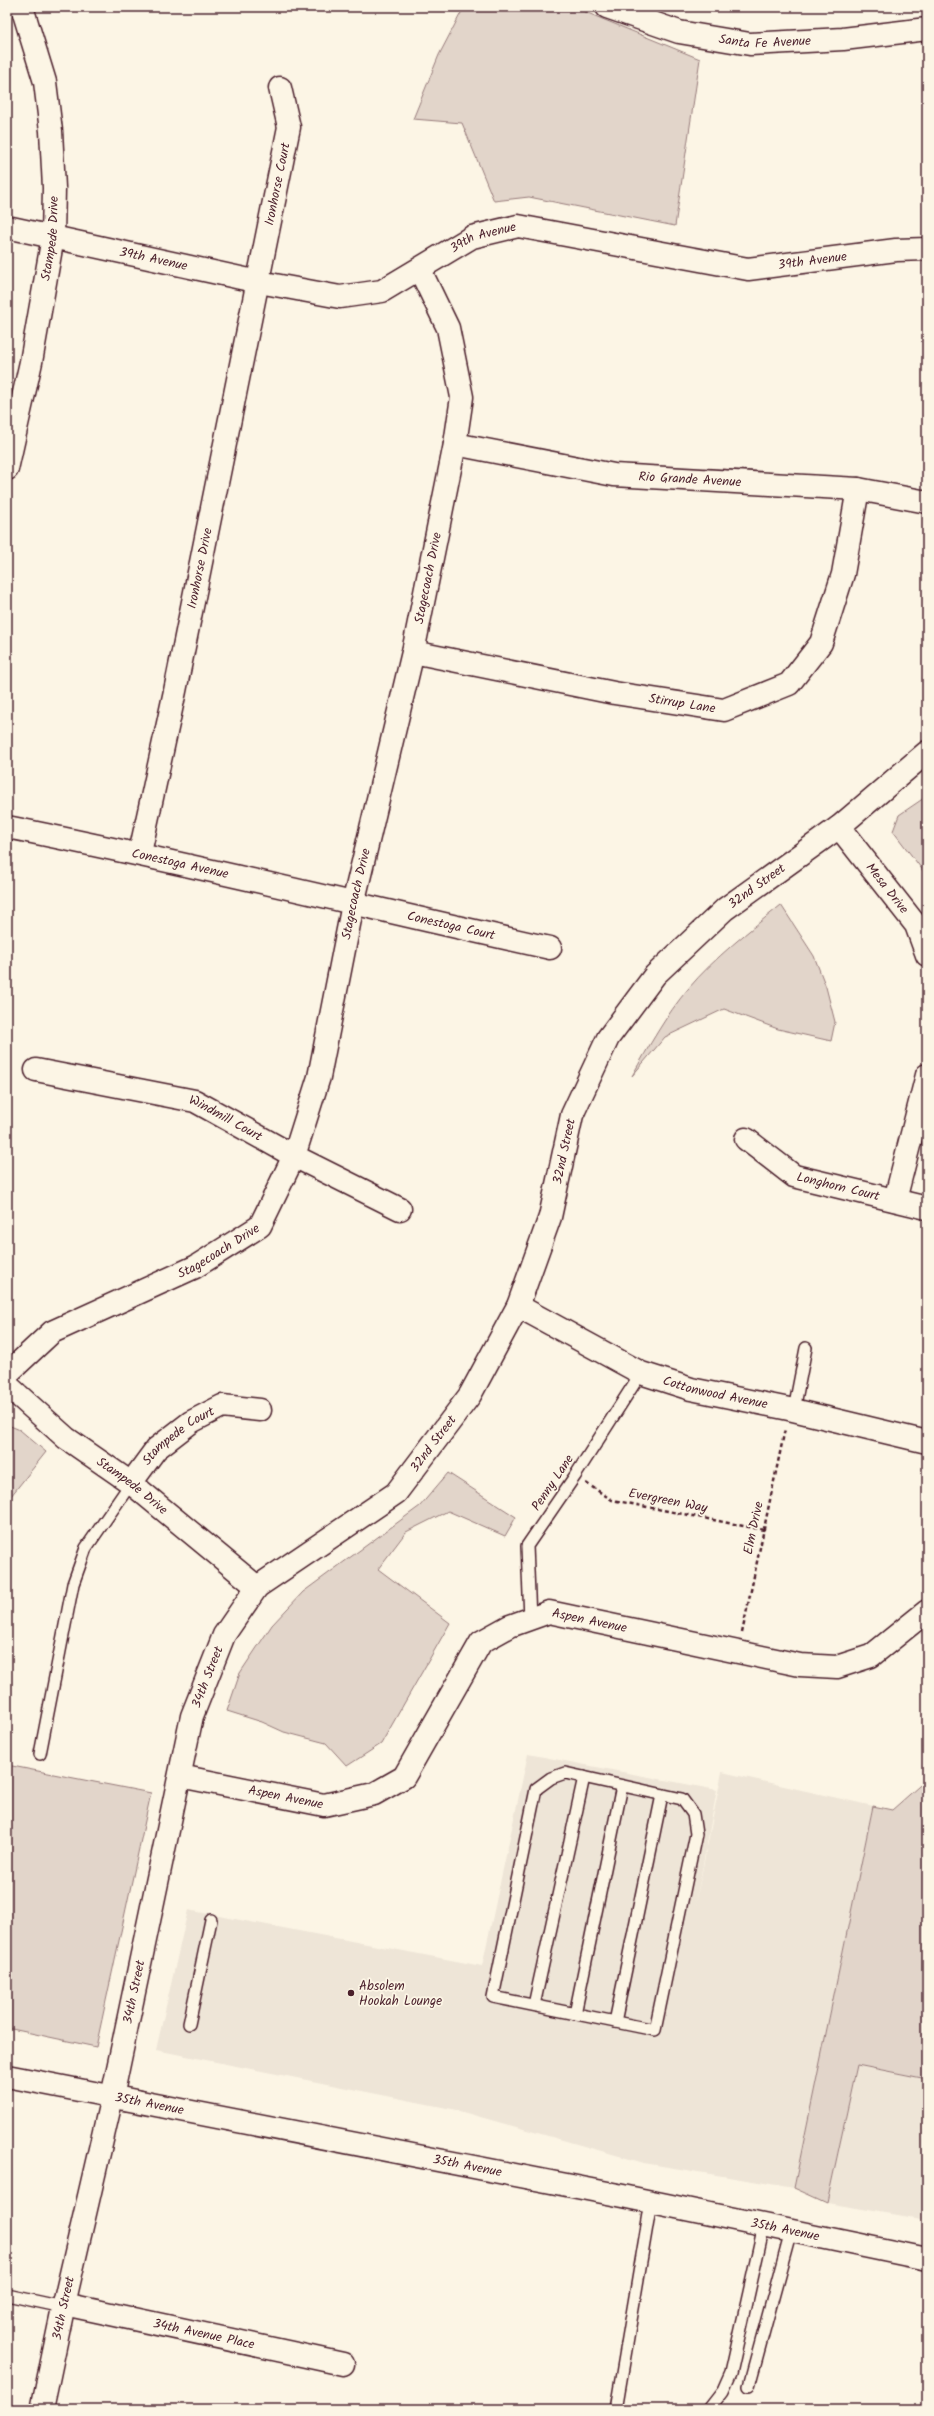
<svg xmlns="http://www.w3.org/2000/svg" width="934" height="2416" viewBox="0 0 934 2416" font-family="Kalam,sans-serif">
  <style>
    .built { fill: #eee5d7 }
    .green { fill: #e2d5ca; stroke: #967a7a }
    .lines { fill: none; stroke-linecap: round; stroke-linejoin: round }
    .lane-casing { stroke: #4a1f2b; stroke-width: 14 }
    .street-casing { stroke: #4a1f2b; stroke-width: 25 }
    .secondary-casing { stroke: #4a1f2b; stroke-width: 25 }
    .path { stroke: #4a1f2b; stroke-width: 2.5; stroke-dasharray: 4 3; stroke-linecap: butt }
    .lane { stroke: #fcf5e5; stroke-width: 11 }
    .street { stroke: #fcf5e5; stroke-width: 22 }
    .secondary { stroke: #fcf5e5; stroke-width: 22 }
    .poi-dot { fill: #4a1f2b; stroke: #fcf5e5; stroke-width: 1.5 }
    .labels { text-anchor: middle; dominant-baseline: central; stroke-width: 3.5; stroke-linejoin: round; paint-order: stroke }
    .street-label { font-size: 13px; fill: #4a1f2b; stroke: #fcf5e5 }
    .poi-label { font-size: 13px; fill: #4a1f2b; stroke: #fcf5e5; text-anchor: start }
  </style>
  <rect width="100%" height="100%" fill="#fcf5e5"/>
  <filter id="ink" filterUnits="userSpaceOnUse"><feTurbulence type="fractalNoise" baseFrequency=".025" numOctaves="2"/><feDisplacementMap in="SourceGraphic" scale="8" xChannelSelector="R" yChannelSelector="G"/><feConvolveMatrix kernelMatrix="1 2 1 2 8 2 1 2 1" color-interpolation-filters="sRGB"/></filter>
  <g filter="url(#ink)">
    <g class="built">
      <polygon points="528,1754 717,1790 695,1907 722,1772 873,1806 794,2188 644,2163 452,2109 156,2050 188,1910 482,1966"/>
      <polygon points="857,2065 927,2079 927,2220 827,2203"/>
    </g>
    <g class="green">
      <polygon points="464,7 573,7 700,59 675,226 529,197 494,201 462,123 413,119 439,55"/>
      <polygon points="927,796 927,876 893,831 899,815"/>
      <path d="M 781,905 L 814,956 L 826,987 L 835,1022 L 831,1041 L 778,1029 L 724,1009 L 665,1037 L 632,1076 C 649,1046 666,1015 688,989 C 715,957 749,931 781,905 Z"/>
      <polygon points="8,1425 20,1430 46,1452 7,1501"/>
      <polygon points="448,1473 516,1517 505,1536 448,1511 406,1532 378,1569 450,1623 381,1744 347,1766 326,1743 284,1732 262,1722 227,1711 240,1673 272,1625 303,1592 420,1506"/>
      <polygon points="7,1765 151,1793 96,2047 7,2028"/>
      <polygon points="927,1779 927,2079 857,2065 827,2203 794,2188 873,1806 892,1810"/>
    </g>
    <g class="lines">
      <defs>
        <g id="lane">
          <polyline points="794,1410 806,1348"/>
          <polyline points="530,1619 527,1546 575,1476 641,1373"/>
          <polyline points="40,1754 73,1584 86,1548 131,1483"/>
          <polygon points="565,1773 682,1799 693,1814 696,1834 655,2030 493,1997 536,1789 551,1778"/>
          <polyline points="534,2005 584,1777"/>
          <polyline points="575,2014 622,1786"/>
          <polyline points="615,2022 662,1795"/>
          <polyline points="189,2024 211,1920"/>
          <polyline points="7,2295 63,2307"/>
          <polyline points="749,2386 791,2231"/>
          <polyline points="616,2409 651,2202"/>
          <polyline points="709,2409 723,2391 731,2373 764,2225"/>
        </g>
        <g id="street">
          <path id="s1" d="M 607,7 L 679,32 L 750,44 L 843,39 L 927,29"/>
          <path id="s2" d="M 7,227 L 259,282 L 340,297 L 382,291 L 472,237 L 518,226 L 748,269 L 896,250 L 927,249"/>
          <path id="s3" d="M 455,444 L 614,475 L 858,489 L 927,502"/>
          <path id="s4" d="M 7,469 L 31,362 L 53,237 L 54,188 L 51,131 L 45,82 L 22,7"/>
          <path id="s5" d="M 413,652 L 614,693 L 724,710 L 789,684 L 821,643 L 843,574 L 858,489"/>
          <path id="s6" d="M 7,827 C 189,863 369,908 550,948"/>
          <path id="s7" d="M 839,827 L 916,925 L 927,955"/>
          <path id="s8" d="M 140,853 L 175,691 L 289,127 L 280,88"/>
          <path id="s9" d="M 36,1070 L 195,1101 L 294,1156 L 400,1209"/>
          <path id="s10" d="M 746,1139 L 794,1176 L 927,1208"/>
          <polyline points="895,1200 927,1075"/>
          <path id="s11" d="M 518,1306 L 641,1373 L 691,1389 L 789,1409 L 927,1442"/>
          <path id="s12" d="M 7,1374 L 52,1332 L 195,1267 L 260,1226 L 294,1156 L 319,1077 L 353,904 L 413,652 L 455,444 L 462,397 L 448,328 L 420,270"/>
          <path id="s13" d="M 7,1385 L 66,1438 L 131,1483 L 257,1587"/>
          <path id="s14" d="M 131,1483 L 156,1449 L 191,1422 L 222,1406 L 260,1410"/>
          <path id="s15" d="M 180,1776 L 324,1805 L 374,1794 L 404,1777 L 481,1642 L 510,1626 L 549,1612 L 800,1665 L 837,1667 L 871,1656 L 927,1611"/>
          <path id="s16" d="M 64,2304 L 343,2364"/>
          <path id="s17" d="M 42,2409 L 64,2304 L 112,2097 L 192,1716 L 224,1635 L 257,1587 L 396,1493 L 470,1395 L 518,1306 L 550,1217 L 572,1115 L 608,1038 L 655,975 L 725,909 L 839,827 L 927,752"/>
        </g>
        <g id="secondary">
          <path id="s18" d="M 7,2076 L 623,2196 L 927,2259"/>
        </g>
      </defs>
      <use href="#lane" class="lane-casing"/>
      <use href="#street" class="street-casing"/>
      <use href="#secondary" class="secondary-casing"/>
      <g class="path">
        <polyline points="586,1483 612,1500 764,1530"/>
        <polyline points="742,1633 785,1429"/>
      </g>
      <use href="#lane" class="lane"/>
      <use href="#street" class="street"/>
      <use href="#secondary" class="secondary"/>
    </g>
  </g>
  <circle class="poi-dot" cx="351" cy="1993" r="4"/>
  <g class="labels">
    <g class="street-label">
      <text stroke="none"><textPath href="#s1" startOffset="163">Santa Fe Avenue</textPath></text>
      <text stroke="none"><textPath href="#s8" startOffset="683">Ironhorse Court</textPath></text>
      <text stroke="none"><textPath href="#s4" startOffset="235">Stampede Drive</textPath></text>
      <text stroke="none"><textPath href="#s2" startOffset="498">39th Avenue</textPath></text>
      <text stroke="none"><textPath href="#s2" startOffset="150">39th Avenue</textPath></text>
      <text stroke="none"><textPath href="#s2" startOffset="834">39th Avenue</textPath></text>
      <text stroke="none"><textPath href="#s3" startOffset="238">Rio Grande Avenue</textPath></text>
      <text stroke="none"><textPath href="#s8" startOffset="291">Ironhorse Drive</textPath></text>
      <text stroke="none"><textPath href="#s12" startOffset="967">Stagecoach Drive</textPath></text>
      <text stroke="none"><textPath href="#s5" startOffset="274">Stirrup Lane</textPath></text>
      <text stroke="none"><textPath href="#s6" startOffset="177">Conestoga Avenue</textPath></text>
      <text stroke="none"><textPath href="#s17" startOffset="1744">32nd Street</textPath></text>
      <text stroke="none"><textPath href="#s7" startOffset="78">Mesa Drive</textPath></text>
      <text stroke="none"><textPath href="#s12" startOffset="643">Stagecoach Drive</textPath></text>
      <text stroke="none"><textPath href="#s6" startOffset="455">Conestoga Court</textPath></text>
      <text stroke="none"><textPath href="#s9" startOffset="197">Windmill Court</textPath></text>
      <text stroke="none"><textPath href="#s17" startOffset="1408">32nd Street</textPath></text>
      <text stroke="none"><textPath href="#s10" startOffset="106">Longhorn Court</textPath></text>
      <text stroke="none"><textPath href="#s12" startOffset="247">Stagecoach Drive</textPath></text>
      <text stroke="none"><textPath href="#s11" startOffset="217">Cottonwood Avenue</textPath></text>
      <text stroke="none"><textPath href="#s14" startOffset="68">Stampede Court</textPath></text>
      <text stroke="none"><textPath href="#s17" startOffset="1084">32nd Street</textPath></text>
      <text transform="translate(553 1483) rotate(-56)">Penny Lane</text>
      <text stroke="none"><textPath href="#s13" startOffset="161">Stampede Drive</textPath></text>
      <text transform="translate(668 1501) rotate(11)">Evergreen Way</text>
      <text transform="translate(754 1528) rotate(-78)">Elm Drive</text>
      <text stroke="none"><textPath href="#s15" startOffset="504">Aspen Avenue</textPath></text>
      <text stroke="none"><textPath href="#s17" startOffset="751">34th Street</textPath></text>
      <text stroke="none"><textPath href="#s15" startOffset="108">Aspen Avenue</textPath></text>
      <text stroke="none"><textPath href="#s17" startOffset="427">34th Street</textPath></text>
      <text stroke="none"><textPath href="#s18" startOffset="145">35th Avenue</textPath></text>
      <text stroke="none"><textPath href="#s18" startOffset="469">35th Avenue</textPath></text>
      <text stroke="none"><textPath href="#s18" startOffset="793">35th Avenue</textPath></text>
      <text stroke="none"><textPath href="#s17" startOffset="103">34th Street</textPath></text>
      <text stroke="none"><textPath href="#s16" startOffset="143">34th Avenue Place</textPath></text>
    </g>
    <g class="poi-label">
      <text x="359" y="1986">Absolem<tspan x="359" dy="15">Hookah Lounge</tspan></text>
    </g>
  </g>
  <rect width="934" height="2416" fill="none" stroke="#fcf5e5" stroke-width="24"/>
  <rect x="12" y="12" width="910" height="2392" fill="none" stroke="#4a1f2b" stroke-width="1.5" filter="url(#ink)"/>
</svg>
